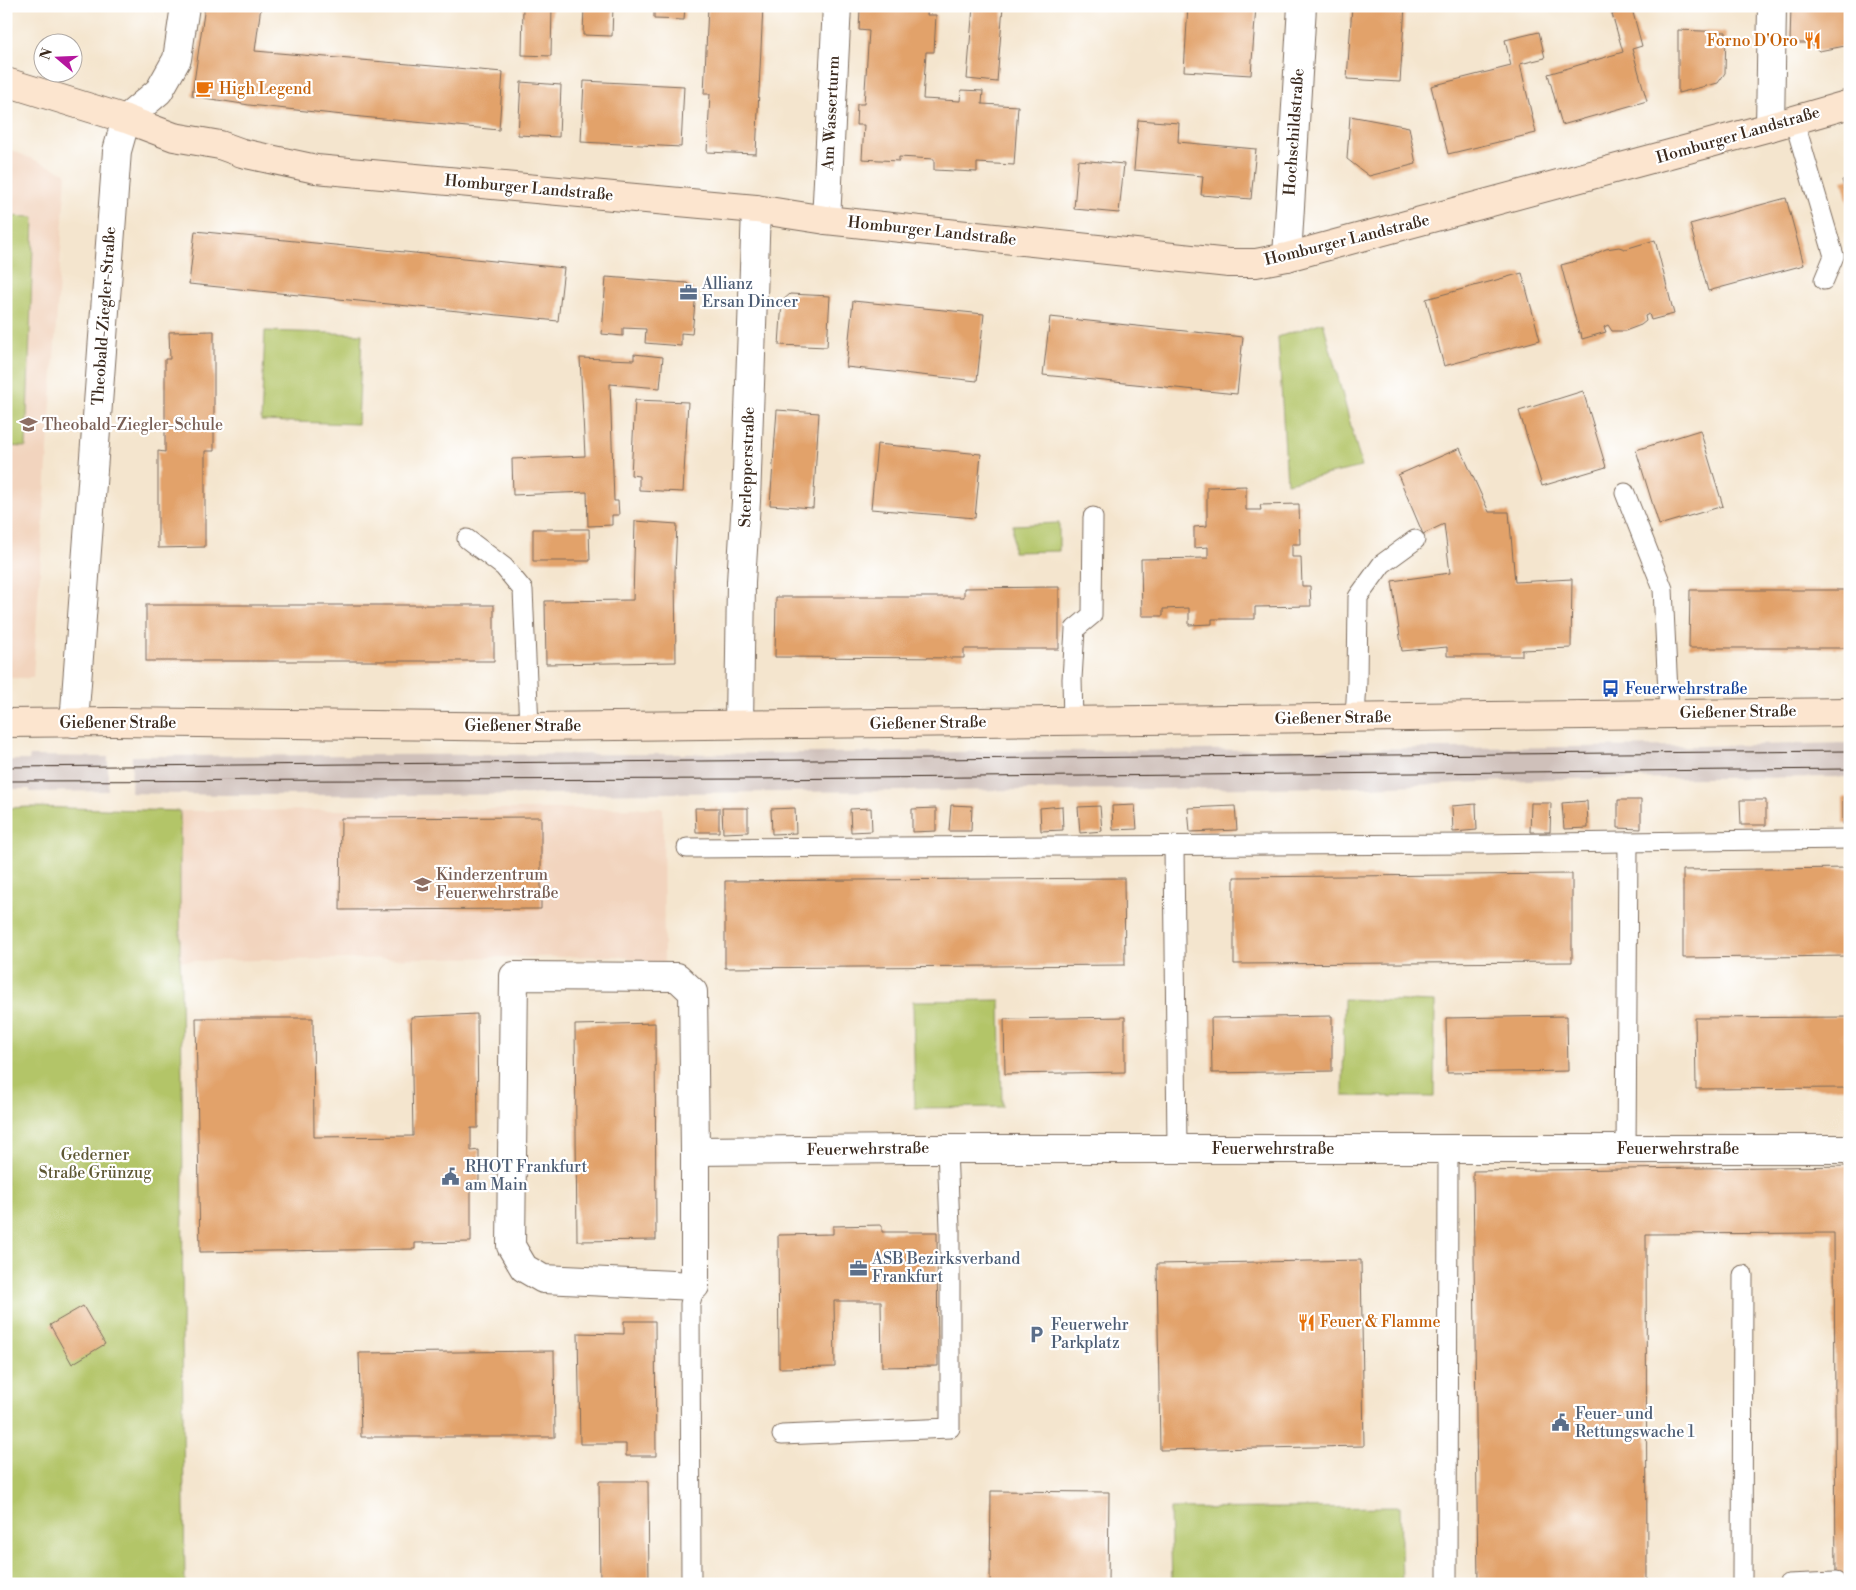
<svg xmlns="http://www.w3.org/2000/svg" width="1856" height="1590" viewBox="0 0 1856 1590" font-family="'Libre Bodoni',serif">
  <style>
    .built { fill: #f2d4be }
    .industrial { fill: #cfc0ba }
    .green { fill: #b3c568; stroke: #777843 }
    .building { fill: #e2a26a }
    .lines { fill: none; stroke-linecap: round; stroke-linejoin: round }
    .lane-casing { stroke: #7c6b5c; stroke-width: 21 }
    .street-casing { stroke: #7c6b5c; stroke-width: 30 }
    .secondary-casing { stroke: #7c6b5c; stroke-width: 30 }
    .lane { stroke: #fff; stroke-width: 19 }
    .street { stroke: #fff; stroke-width: 28 }
    .secondary { stroke: #fce5cf; stroke-width: 28 }
    .tram { stroke: #3b2a1e; stroke-width: 1 }
    .labels { text-anchor: middle; dominant-baseline: central; stroke-width: 4.5; stroke-linejoin: round; paint-order: stroke }
    .food-label { font-size: 16px; fill: #c56008; stroke: #fff; text-anchor: start }
    .street-label { font-size: 16px; fill: #3b2a1e; stroke: #fff }
    .service-label { font-size: 16px; fill: #4e5e75; stroke: #fff; text-anchor: start }
    .education-label { font-size: 16px; fill: #785e54; stroke: #fff; text-anchor: start }
    .transit-label { font-size: 16px; fill: #164399; stroke: #fff; text-anchor: start }
    .park-label { font-size: 16px; fill: #5f5834; stroke: #fff }
  </style>
  <rect width="100%" height="100%" fill="#fff"/>
  <filter id="ink" filterUnits="userSpaceOnUse"><feTurbulence type="fractalNoise" baseFrequency=".02" numOctaves="2"/><feDisplacementMap in="SourceGraphic" scale="10" xChannelSelector="R" yChannelSelector="G"/><feConvolveMatrix kernelMatrix="1 2 1 2 8 2 1 2 1" color-interpolation-filters="sRGB"/></filter>
  <filter id="wash" filterUnits="userSpaceOnUse"><feTurbulence type="fractalNoise" baseFrequency=".0096" numOctaves="4" result="noise"/><feDisplacementMap in="SourceGraphic" scale="20" xChannelSelector="R" yChannelSelector="G"/><feGaussianBlur stdDeviation="1.12" result="paint"/><feColorMatrix in="noise" values="0 0 0 0 0 0 0 0 0 0 0 0 0 0 0 0 0 1.4 0 .05"/><feComposite in="paint" operator="in"/></filter>
  <g filter="url(#wash)">
    <rect width="100%" height="100%" fill="#f4e5ce"/>
    <g class="built">
      <polygon points="6,148 66,173 33,678 6,678"/>
      <polygon points="663,808 664,969 645,961 616,956 180,961 180,811"/>
    </g>
    <g class="industrial">
      <polygon points="1850,743 1850,777 1552,779 1370,787 430,795 225,795 131,793 132,756 669,754 1701,746"/>
      <polygon points="30,756 108,757 108,791 30,792 30,789 6,789 6,760 29,760"/>
    </g>
    <g class="green">
      <polygon points="6,216 34,217 26,447 6,446"/>
      <polygon points="1323,322 1362,467 1287,483 1278,337"/>
      <polygon points="265,331 362,334 358,424 261,421"/>
      <polygon points="1059,523 1059,551 1013,552 1013,525"/>
      <polygon points="30,807 180,811 180,961 181,980 183,1189 182,1336 185,1584 6,1584 6,808"/>
      <polygon points="1344,999 1435,1002 1434,1097 1343,1096"/>
      <polygon points="1000,1000 1002,1107 915,1108 913,1001"/>
      <polygon points="1400,1507 1402,1584 1172,1584 1170,1509"/>
    </g>
    <g id="blocks">
      <g class="building">
        <polygon points="205,6 261,6 255,51 503,72 499,130 362,117 249,105 192,96"/>
        <polygon points="523,6 552,6 551,56 522,55"/>
        <polygon points="584,6 613,6 612,36 583,35"/>
        <polygon points="654,6 685,6 684,20 654,19"/>
        <polygon points="708,6 763,6 756,154 707,152 710,94 704,94"/>
        <polygon points="867,6 928,6 927,15 936,15 934,52 926,52 923,99 960,101 961,90 983,91 982,104 1018,106 1014,165 977,163 977,172 934,170 934,159 899,157 899,161 862,159 864,125 856,125 857,104 864,104 869,31 859,30 860,9 866,9"/>
        <polygon points="973,6 1003,6 997,82 967,79"/>
        <polygon points="1188,6 1256,6 1251,75 1184,71"/>
        <polygon points="1352,6 1405,6 1400,82 1347,79"/>
        <polygon points="1791,6 1850,6 1850,45 1819,51 1810,43 1790,43"/>
        <polygon points="1632,9 1642,46 1632,49 1647,101 1562,125 1548,74 1623,52 1612,14"/>
        <polygon points="1678,30 1726,32 1725,73 1718,83 1678,93"/>
        <polygon points="1539,32 1545,58 1520,64 1536,133 1448,154 1431,86 1511,66 1505,40"/>
        <polygon points="584,81 684,86 681,147 581,142"/>
        <polygon points="521,82 561,85 559,137 518,135"/>
        <polygon points="1350,116 1409,127 1416,164 1369,176 1347,159"/>
        <polygon points="1138,120 1179,123 1178,142 1256,149 1251,199 1201,195 1203,176 1134,170"/>
        <polygon points="1078,160 1124,164 1119,213 1074,209"/>
        <polygon points="1850,178 1850,207 1849,207 1842,180"/>
        <polygon points="1786,198 1804,265 1708,291 1690,224"/>
        <polygon points="195,231 564,268 558,321 189,284"/>
        <polygon points="1655,240 1674,314 1651,320 1649,314 1645,316 1646,321 1641,325 1625,331 1612,331 1608,325 1604,327 1606,332 1582,339 1581,333 1579,333 1561,265 1591,257 1597,253 1606,249 1619,247 1625,249"/>
        <polygon points="1522,273 1540,340 1444,366 1426,299"/>
        <polygon points="606,277 687,283 696,293 692,334 681,333 681,346 645,343 646,329 623,328 623,336 602,334"/>
        <polygon points="790,294 830,296 827,347 779,345 782,301"/>
        <polygon points="853,301 984,314 977,381 846,367"/>
        <polygon points="1050,317 1243,337 1237,394 1043,375"/>
        <polygon points="214,331 214,451 205,451 205,547 158,548 158,451 165,452 165,359 170,359 169,332"/>
        <polygon points="634,354 663,357 660,388 610,384 614,501 618,501 619,515 612,515 612,525 588,526 587,492 513,495 512,459 585,456 580,358 634,360"/>
        <polygon points="1583,391 1606,467 1542,486 1519,411"/>
        <polygon points="635,400 688,402 683,492 639,490 639,476 631,475"/>
        <polygon points="777,410 819,413 813,508 770,505"/>
        <polygon points="1700,430 1723,506 1659,525 1636,450"/>
        <polygon points="877,444 981,454 975,518 871,509"/>
        <polygon points="1460,448 1489,512 1509,512 1515,582 1572,579 1571,648 1522,650 1522,656 1447,656 1447,647 1402,651 1392,581 1450,573 1444,524 1423,534 1398,475"/>
        <polygon points="1246,486 1246,510 1261,510 1260,505 1299,504 1300,544 1292,544 1292,557 1301,557 1302,586 1310,586 1311,606 1255,607 1255,619 1212,619 1212,624 1189,625 1189,608 1163,609 1163,616 1142,616 1141,559 1208,558 1208,547 1194,548 1194,527 1207,526 1207,487"/>
        <polygon points="635,521 677,524 675,571 676,662 546,664 545,601 633,600"/>
        <polygon points="533,529 589,529 590,561 533,561"/>
        <polygon points="1059,587 1059,649 964,649 964,658 775,657 776,597 964,597 964,588"/>
        <polygon points="1690,590 1850,590 1850,648 1689,648"/>
        <rect x="146" y="605" width="348" height="56"/>
        <rect x="1843" y="797" width="7" height="27"/>
        <polygon points="1618,800 1641,800 1641,829 1618,828"/>
        <polygon points="1740,800 1766,800 1766,825 1741,825"/>
        <polygon points="1587,801 1588,828 1564,829 1562,803"/>
        <polygon points="1531,803 1551,803 1550,832 1530,832"/>
        <polygon points="1476,804 1477,830 1453,832 1452,806"/>
        <polygon points="951,805 972,806 971,831 949,831"/>
        <polygon points="1135,805 1137,829 1113,830 1112,806"/>
        <polygon points="1062,806 1063,830 1041,831 1040,808"/>
        <polygon points="1100,806 1102,831 1080,833 1078,807"/>
        <polygon points="1235,806 1237,830 1190,832 1188,808"/>
        <polygon points="695,808 719,808 719,832 696,832"/>
        <polygon points="722,808 748,808 748,832 723,833"/>
        <polygon points="795,808 796,833 772,834 771,809"/>
        <polygon points="871,808 872,831 851,832 850,809"/>
        <polygon points="936,808 936,831 912,832 912,809"/>
        <polygon points="541,817 541,909 340,910 341,818"/>
        <polygon points="1850,868 1850,956 1683,958 1683,870"/>
        <polygon points="1572,874 1572,962 1234,964 1234,877"/>
        <polygon points="1124,878 1125,965 725,968 725,881"/>
        <polygon points="477,1014 478,1128 471,1128 471,1151 479,1150 479,1182 471,1182 471,1242 415,1243 415,1249 200,1252 196,1018 313,1018 314,1137 413,1136 411,1017"/>
        <polygon points="1332,1016 1332,1071 1212,1073 1211,1018"/>
        <polygon points="1567,1016 1568,1071 1447,1073 1446,1018"/>
        <polygon points="1125,1017 1125,1072 1005,1074 1004,1019"/>
        <polygon points="1850,1017 1850,1088 1696,1089 1695,1018"/>
        <polygon points="655,1023 656,1240 577,1241 575,1025"/>
        <polygon points="1850,1166 1850,1584 1836,1584 1834,1233 1646,1234 1647,1584 1478,1584 1473,1171"/>
        <polygon points="882,1225 882,1232 937,1232 938,1366 882,1367 881,1301 834,1301 835,1367 779,1368 778,1235 833,1234 833,1226"/>
        <polygon points="1361,1260 1364,1446 1160,1450 1157,1264"/>
        <polygon points="83,1306 105,1344 72,1364 50,1325"/>
        <polygon points="624,1321 655,1321 656,1456 626,1456 626,1444 580,1444 578,1333 624,1334"/>
        <polygon points="554,1351 555,1437 361,1437 359,1353"/>
        <polygon points="599,1481 648,1481 649,1584 600,1584"/>
        <polygon points="991,1491 1109,1492 1108,1584 990,1584"/>
      </g>
    </g>
  </g>
  <g filter="url(#ink)">
    <use href="#blocks" fill-opacity="0" stroke="#7c6b5c" stroke-width="1"/>
    <g class="lines">
      <defs>
        <g id="lane">
          <polyline points="1794,120 1834,256 1824,280"/>
          <polyline points="1625,493 1663,589 1669,713"/>
          <polyline points="467,539 504,567 523,590 529,727"/>
          <polyline points="1355,718 1357,682 1358,597 1382,564 1415,540"/>
          <polyline points="1073,721 1072,679 1075,629 1092,615 1093,517"/>
          <polyline points="1174,845 1177,1149"/>
          <polyline points="687,848 1481,844 1850,839"/>
          <polyline points="1626,1149 1628,842"/>
          <polyline points="782,1435 950,1428 950,1228 947,1148"/>
          <polyline points="691,1584 690,1304 695,1286"/>
          <polyline points="1447,1584 1448,1149"/>
          <polyline points="1742,1584 1743,1275"/>
          <polyline points="1788,1584 1836,1582"/>
        </g>
        <g id="street">
          <polyline points="1770,127 1772,6"/>
          <polyline points="826,220 837,6"/>
          <polyline points="1287,257 1302,6"/>
          <polyline points="74,723 117,151 126,119 159,91 177,59 185,6"/>
          <polyline points="739,725 741,582 746,501 756,209"/>
          <polygon points="514,976 677,977 693,992 695,1151 695,1286 543,1279 524,1268 511,1246"/>
          <polyline points="695,1151 908,1149 1850,1149"/>
        </g>
        <g id="secondary">
          <polyline points="6,82 126,119 174,137 220,145 242,153 316,169 756,209 826,220 1229,263 1256,263 1287,257 1770,127 1850,104"/>
          <polyline points="6,723 114,722 529,727 1850,712"/>
        </g>
      </defs>
      <use href="#lane" class="lane-casing"/>
      <use href="#street" class="street-casing"/>
      <use href="#secondary" class="secondary-casing"/>
      <use href="#lane" class="lane"/>
      <use href="#street" class="street"/>
      <use href="#secondary" class="secondary"/>
      <g class="tram">
        <polyline points="6,767 1850,751"/>
        <polyline points="6,781 755,779 1850,769"/>
      </g>
    </g>
  </g>
  <defs>
    <symbol id="restaurant-bare" viewBox="-9 -9 18 18"><path d="M-5-6h1v4h1v-4h1v4h1v-4h1v5L-1.5 .5V6h-2V.5L-5-1ZM5-6V6H3V1.5H1.5Q1.5-4 5-6Z" fill="#e8710a" stroke="#fff" stroke-width="2.5" paint-order="stroke"/></symbol>
    <symbol id="cafe-bare" viewBox="-9 -9 18 18"><path d="M-5.5-4.5H6V0H3Q3 3.5 0 3.5H-2.5Q-5.5 3.5-5.5 0ZM3-3.2v2h1.7v-2ZM-6 4.5H4V6H-6Z" fill="#e8710a" stroke="#fff" stroke-width="2.5" paint-order="stroke"/></symbol>
    <symbol id="office-bare" viewBox="-9 -9 18 18"><path d="M-6-3h4V-5.5h4V-3h4V5H-6ZM-1-4.5V-3h2v-1.5ZM-6 0V1H6V0Z" fill="#5c6f8a" stroke="#fff" stroke-width="2.5" paint-order="stroke"/></symbol>
    <symbol id="school-bare" viewBox="-9 -9 18 18"><path d="M0-5L7-2L0 1L-7-2ZM-4 1L0 2.5L4 1V4Q0 6-4 4Z" fill="#8d6e63" stroke="#fff" stroke-width="2.5" paint-order="stroke"/></symbol>
    <symbol id="bus-bare" viewBox="-9 -9 18 18"><path d="M-5-6H5V4H4V6H2V4H-2V6H-4V4H-5ZM-3.5-4V0h7V-4ZM-3.5 1.2v1.5H-2V1.2ZM2 1.2v1.5H3.5V1.2Z" fill="#1a4fb4" stroke="#fff" stroke-width="2.5" paint-order="stroke"/></symbol>
    <symbol id="civic-bare" viewBox="-9 -9 18 18"><path d="M-.6-6.5H3V-4.5H.6V-3L4-1V1h2V6H-6V1h2V-1L-.6-3ZM-1.2 2.5V6h2.4V2.5Z" fill="#5c6f8a" stroke="#fff" stroke-width="2.5" paint-order="stroke"/></symbol>
    <symbol id="parking-bare" viewBox="-9 -9 18 18"><path d="M-3.5-5.5H1a3.5 3.5 0 0 1 0 7H-1V5.5H-3.5ZM-1-3.4V-.6H.8a1.4 1.4 0 0 0 0-2.8Z" fill="#5c6f8a" stroke="#fff" stroke-width="2.5" paint-order="stroke"/></symbol>
  </defs>
  <g fill-rule="evenodd">
    <use href="#restaurant-bare" x="1800" y="28" width="25" height="25"/>
    <use href="#cafe-bare" x="192" y="76" width="25" height="25"/>
    <use href="#office-bare" x="676" y="280" width="25" height="25"/>
    <use href="#school-bare" x="16" y="412" width="25" height="25"/>
    <use href="#bus-bare" x="1598" y="676" width="25" height="25"/>
    <use href="#school-bare" x="410" y="872" width="25" height="25"/>
    <use href="#civic-bare" x="438" y="1164" width="25" height="25"/>
    <use href="#office-bare" x="846" y="1256" width="25" height="25"/>
    <use href="#restaurant-bare" x="1294" y="1310" width="25" height="25"/>
    <use href="#parking-bare" x="1024" y="1322" width="25" height="25"/>
    <use href="#civic-bare" x="1548" y="1410" width="25" height="25"/>
  </g>
  <g class="labels">
    <g class="food-label">
      <text x="1798" y="41" text-anchor="end">Forno D'Oro</text>
      <text x="219" y="89">High Legend</text>
      <text x="1320" y="1322">Feuer &amp; Flamme</text>
    </g>
    <g class="street-label">
      <text transform="translate(831 113) rotate(-87)">Am Wasserturm</text>
      <text transform="translate(1294 132) rotate(-86)">Hochschildstraße</text>
      <text transform="translate(1738 135) rotate(-16)">Homburger Landstraße</text>
      <text transform="translate(529 188) rotate(5)">Homburger Landstraße</text>
      <text transform="translate(932 231) rotate(6)">Homburger Landstraße</text>
      <text transform="translate(1347 240) rotate(-14)">Homburger Landstraße</text>
      <text transform="translate(104 316) rotate(-86)">Theobald-Ziegler-Straße</text>
      <text transform="translate(747 467) rotate(-88)">Sterlepperstraße</text>
      <text transform="translate(1738 712) rotate(-1)">Gießener Straße</text>
      <text transform="translate(1333 718) rotate(-1)">Gießener Straße</text>
      <text x="118" y="723">Gießener Straße</text>
      <text transform="translate(928 723) rotate(-1)">Gießener Straße</text>
      <text x="523" y="726">Gießener Straße</text>
      <text transform="translate(868 1149) rotate(-1)">Feuerwehrstraße</text>
      <text x="1273" y="1149">Feuerwehrstraße</text>
      <text x="1678" y="1149">Feuerwehrstraße</text>
    </g>
    <g class="service-label">
      <text x="702" y="284">Allianz<tspan x="702" dy="18">Ersan Dincer</tspan></text>
      <text x="465" y="1167">RHOT Frankfurt<tspan x="465" dy="18">am Main</tspan></text>
      <text x="872" y="1259">ASB Bezirksverband<tspan x="872" dy="18">Frankfurt</tspan></text>
      <text x="1051" y="1325">Feuerwehr<tspan x="1051" dy="18">Parkplatz</tspan></text>
      <text x="1575" y="1414">Feuer- und<tspan x="1575" dy="18">Rettungswache 1</tspan></text>
    </g>
    <g class="education-label">
      <text x="42" y="425">Theobald-Ziegler-Schule</text>
      <text x="436" y="875">Kinderzentrum<tspan x="436" dy="18">Feuerwehrstraße</tspan></text>
    </g>
    <g class="transit-label">
      <text x="1625" y="689">Feuerwehrstraße</text>
    </g>
    <g class="park-label">
      <text x="95" y="1155">Gederner<tspan x="95" dy="18">Straße Grünzug</tspan></text>
    </g>
  </g>
  <rect width="1856" height="1590" fill="none" stroke="#fff" stroke-width="25"/>
  <g transform="translate(58 58) rotate(289)"><circle r="24" fill="#ffffff" stroke="#b1aaa5"/>
  <path d="M0-4L9 19L0 12L-9 19Z" fill="#b5179e"/>
  <text y="-8" font-size="14" font-weight="bold" text-anchor="middle" fill="#3b2a1e">N</text>
  </g>
</svg>
